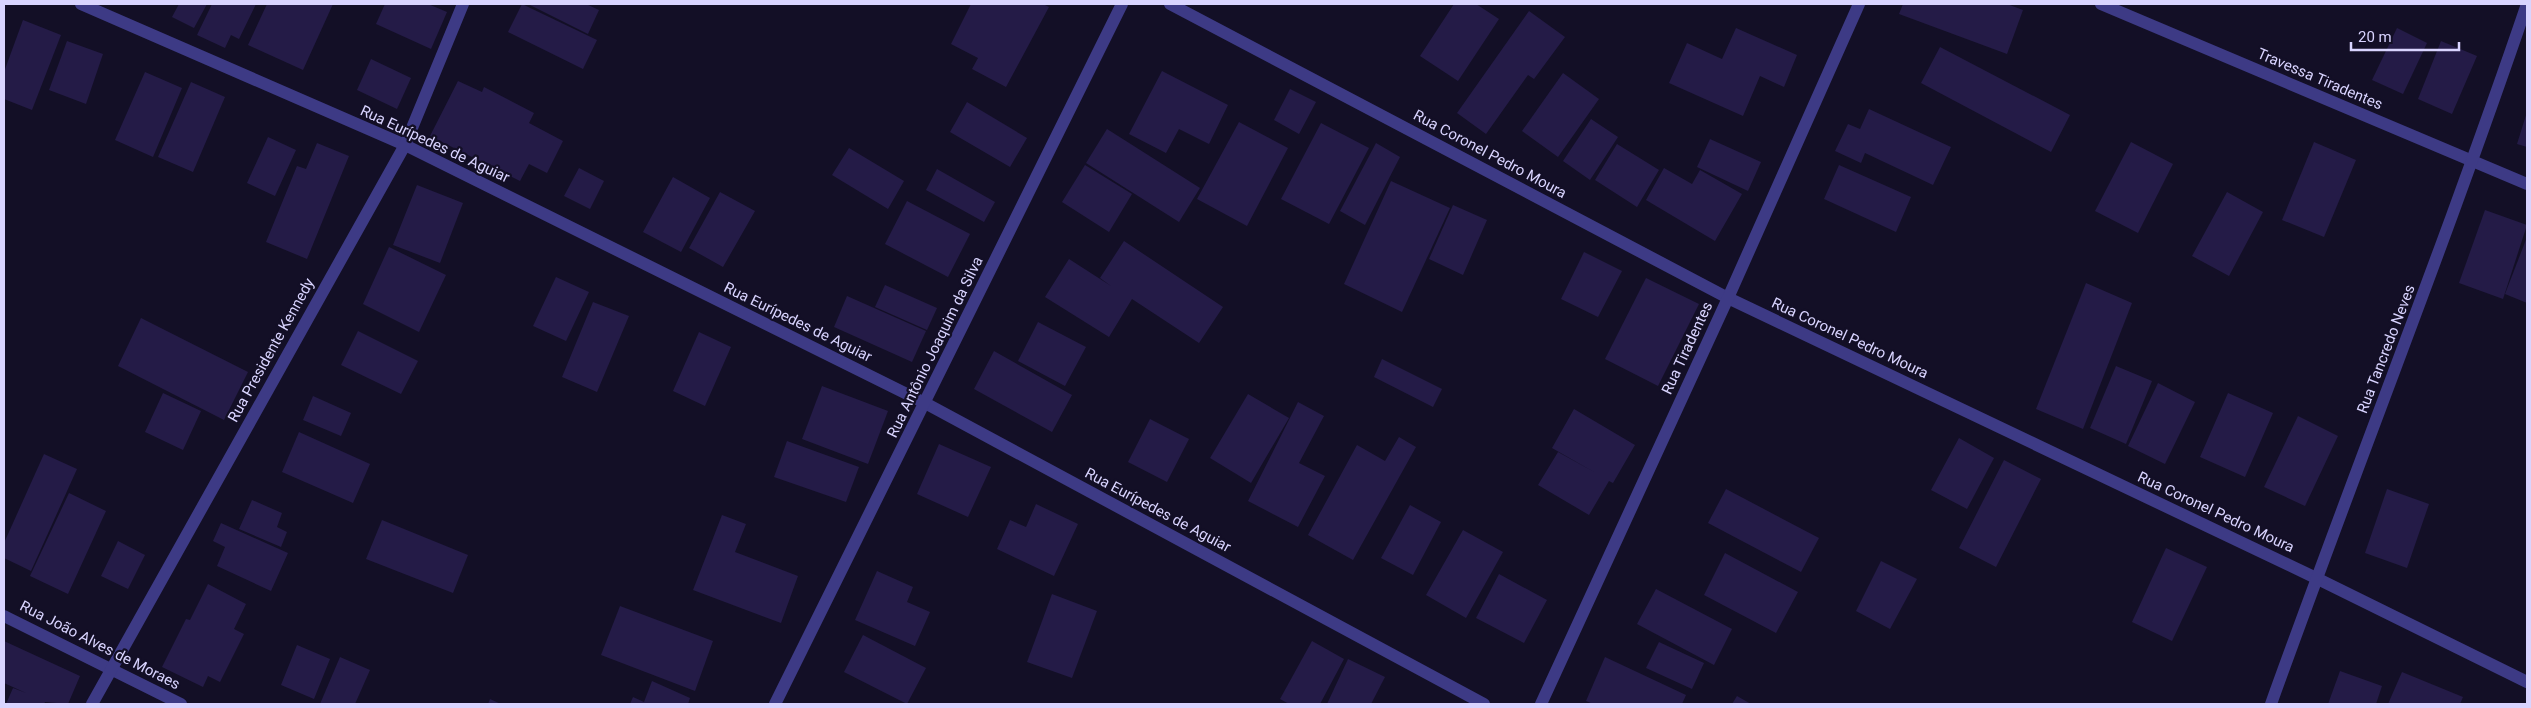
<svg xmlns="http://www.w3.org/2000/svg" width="2531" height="708" viewBox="0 0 2531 708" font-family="Roboto,sans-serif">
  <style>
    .building { fill: #241b47 }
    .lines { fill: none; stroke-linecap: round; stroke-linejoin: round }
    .minor { stroke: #3d3a85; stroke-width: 12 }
    .labels { text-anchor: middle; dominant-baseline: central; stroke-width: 4.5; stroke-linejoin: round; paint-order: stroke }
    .street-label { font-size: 15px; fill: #d9d4ff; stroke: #130f26 }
  </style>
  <rect width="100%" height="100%" fill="#130f26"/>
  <g class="building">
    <polygon points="179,4 207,4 194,28 172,17"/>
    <polygon points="212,4 256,4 239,39 231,35 225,48 197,35"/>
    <polygon points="267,4 333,4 303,70 248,45"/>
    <polygon points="385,4 428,4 447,12 431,49 376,24"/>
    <polygon points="522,4 597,40 583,69 508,32"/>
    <polygon points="528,4 586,4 599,10 588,34"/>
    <polygon points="971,4 1043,4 1049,7 1006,87 972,69 978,58 951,44"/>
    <polygon points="1454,4 1476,4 1499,19 1458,81 1420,56"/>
    <polygon points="1903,4 2007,4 2023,10 2007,54 1899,14"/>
    <polygon points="1529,11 1565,37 1534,79 1528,75 1486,134 1457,113"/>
    <polygon points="23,20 61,35 32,110 4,99 4,72"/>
    <polygon points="1736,28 1797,55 1784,87 1760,76 1743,116 1669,83 1687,43 1722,59"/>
    <polygon points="2397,28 2427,43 2403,94 2372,80"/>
    <polygon points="67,41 103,54 86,104 49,90"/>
    <polygon points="2441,41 2477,56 2452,114 2418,99"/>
    <polygon points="1940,47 2070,115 2051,152 1921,83"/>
    <polygon points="371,59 411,78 397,109 357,90"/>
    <polygon points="1162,71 1228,105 1209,144 1179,129 1166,153 1129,134"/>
    <polygon points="145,72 182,88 153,157 115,140"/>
    <polygon points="1563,73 1599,99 1558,157 1522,131"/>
    <polygon points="458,81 482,92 484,87 534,113 529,123 563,141 547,173 529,164 520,181 430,136"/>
    <polygon points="191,82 225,97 193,172 158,157"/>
    <polygon points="1290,89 1316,102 1299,134 1274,120"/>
    <polygon points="967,102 1027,138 1010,167 950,132"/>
    <polygon points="1869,109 1951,147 1933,185 1865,153 1861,163 1835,151 1848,124 1860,129"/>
    <polygon points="2527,112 2527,147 2517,144"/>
    <polygon points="1591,119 1618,137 1590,180 1563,161"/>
    <polygon points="1239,122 1288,148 1247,226 1197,199"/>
    <polygon points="1321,123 1369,148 1329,224 1281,199"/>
    <polygon points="1107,129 1200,188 1179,222 1086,163"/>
    <polygon points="268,137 296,150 275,196 247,183"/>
    <polygon points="1710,139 1761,162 1748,191 1697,167"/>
    <polygon points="2131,142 2173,164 2138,233 2095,211"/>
    <polygon points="2314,142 2356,160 2324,237 2282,220"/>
    <polygon points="317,143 349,156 307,259 266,242 297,166 306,169"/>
    <polygon points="1376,143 1400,157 1365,225 1340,211"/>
    <polygon points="1617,144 1659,170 1637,207 1595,180"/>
    <polygon points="849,148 904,181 888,209 832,175"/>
    <polygon points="1085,165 1132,194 1109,232 1062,202"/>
    <polygon points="1839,165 1911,197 1896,232 1824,199"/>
    <polygon points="579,168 604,181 590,209 564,196"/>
    <polygon points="1664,168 1692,184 1700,170 1742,194 1715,241 1646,200"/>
    <polygon points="937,169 995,202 984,222 926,190"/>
    <polygon points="673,177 710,198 681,252 643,232"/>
    <polygon points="1391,181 1450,208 1402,312 1344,284"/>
    <polygon points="417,185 463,203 440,263 393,245"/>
    <polygon points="720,192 755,211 723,267 689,248"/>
    <polygon points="2227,192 2263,212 2229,276 2192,256"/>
    <polygon points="907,201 970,234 948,277 885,244"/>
    <polygon points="1453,205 1487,220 1463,275 1429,259"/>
    <polygon points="2485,210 2527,225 2503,299 2459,283"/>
    <polygon points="2527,237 2527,303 2505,294"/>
    <polygon points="1124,241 1223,307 1199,343 1132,299 1109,337 1045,297 1069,259 1111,286 1100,278"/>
    <polygon points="389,247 446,275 419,332 363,304"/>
    <polygon points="1584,252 1622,271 1598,317 1561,299"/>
    <polygon points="556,277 589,292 566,341 533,326"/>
    <polygon points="1646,278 1699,304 1658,386 1605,359"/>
    <polygon points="2086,283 2132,303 2083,429 2036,409"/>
    <polygon points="885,285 937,308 927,330 875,307"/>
    <polygon points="847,296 926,331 912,362 834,327"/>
    <polygon points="593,302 629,316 597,392 562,377"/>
    <polygon points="141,318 248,372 224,420 118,366"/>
    <polygon points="1038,322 1086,347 1065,386 1018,361"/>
    <polygon points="358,331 418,361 401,394 341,365"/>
    <polygon points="699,332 731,347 705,406 673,391"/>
    <polygon points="994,351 1072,395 1052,432 974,389"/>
    <polygon points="1382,359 1442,389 1433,407 1374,377"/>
    <polygon points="2116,366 2152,381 2126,444 2090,428"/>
    <polygon points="2158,383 2195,402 2165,464 2128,446"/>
    <polygon points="822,386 888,411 868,464 802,439"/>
    <polygon points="163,393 201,411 183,450 145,432"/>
    <polygon points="2228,393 2273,413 2245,477 2200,457"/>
    <polygon points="1248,394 1289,418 1251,483 1210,458"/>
    <polygon points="313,396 351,413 341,436 303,420"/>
    <polygon points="1298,402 1324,416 1299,463 1325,476 1298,527 1248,501"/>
    <polygon points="1574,409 1635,445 1613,483 1609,481 1589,515 1538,485 1558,452 1594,472 1552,448"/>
    <polygon points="2298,416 2338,436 2305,506 2264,487"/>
    <polygon points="1150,419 1189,439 1167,482 1128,462"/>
    <polygon points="299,432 370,464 353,503 282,472"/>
    <polygon points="1399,437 1416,447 1353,560 1308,535 1357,445 1385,461"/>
    <polygon points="1959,438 1994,458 1967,509 1931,490"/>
    <polygon points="787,441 859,467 846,502 774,477"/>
    <polygon points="939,444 991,467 968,517 917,494"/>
    <polygon points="44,454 77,469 31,571 4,558 4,543"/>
    <polygon points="2004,460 2041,479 1996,567 1959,548"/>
    <polygon points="1726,489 1819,538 1801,572 1708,523"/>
    <polygon points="2387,489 2429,504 2407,568 2365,553"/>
    <polygon points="69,493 106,511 68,594 30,576"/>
    <polygon points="252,500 282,513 277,527 287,532 281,547 239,529"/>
    <polygon points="1036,504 1078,524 1054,576 997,549 1010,520 1026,527"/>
    <polygon points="1410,505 1441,522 1413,575 1381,558"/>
    <polygon points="722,515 746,524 735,552 798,576 781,623 693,590"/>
    <polygon points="382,520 468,555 453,593 366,559"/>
    <polygon points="221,523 288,553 271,591 217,566 225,547 213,541"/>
    <polygon points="1463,530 1503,552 1466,618 1426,595"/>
    <polygon points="118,541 145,555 128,589 101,576"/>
    <polygon points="2166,548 2207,567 2172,641 2132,622"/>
    <polygon points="1725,553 1798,592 1776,633 1704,595"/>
    <polygon points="1881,561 1917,579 1890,629 1856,611"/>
    <polygon points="877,571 913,587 907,602 930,612 915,646 855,620"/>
    <polygon points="1499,574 1547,600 1524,643 1476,618"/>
    <polygon points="208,584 246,604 234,629 244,634 220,682 208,676 203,687 162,667 186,619 190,620"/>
    <polygon points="1656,589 1732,629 1714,665 1637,624"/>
    <polygon points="1052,594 1097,611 1072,678 1027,662"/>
    <polygon points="620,606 713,641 695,691 601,655"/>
    <polygon points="863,635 926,668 907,704 844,672"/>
    <polygon points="4,641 80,676 68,704 45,702 44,704 6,704 13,688 26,693 4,683"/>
    <polygon points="1312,641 1344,659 1320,704 1289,704 1280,699"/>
    <polygon points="1659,642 1704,663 1692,689 1646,668"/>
    <polygon points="297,645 330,659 314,699 281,685"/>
    <polygon points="340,657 370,670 355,704 320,704"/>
    <polygon points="1605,657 1686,695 1682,704 1593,704 1586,701"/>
    <polygon points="1348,659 1385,677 1371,704 1327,704"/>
    <polygon points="2340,671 2382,686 2376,704 2328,704"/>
    <polygon points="2402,672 2463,697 2460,704 2388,704"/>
    <polygon points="652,681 690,698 688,704 630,704 633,697 644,702"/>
    <polygon points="1737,696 1751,704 1732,704"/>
    <polygon points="490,699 501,704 488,704"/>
  </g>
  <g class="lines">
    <g class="minor">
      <polyline points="81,4 405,145 925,403 1484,704"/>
      <polyline points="1170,4 1728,298 2316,578 2527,682"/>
      <polyline points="2101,4 2527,184"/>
      <polyline points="4,616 181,704"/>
      <polyline points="92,704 405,145 463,4"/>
      <polyline points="775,704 1122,4"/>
      <polyline points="1541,704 1728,298 1859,4"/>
      <path d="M 2271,704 C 2355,470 2447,239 2527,4"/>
    </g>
  </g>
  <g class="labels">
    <g class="street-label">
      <text transform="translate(2320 79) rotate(23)">Travessa Tiradentes</text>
      <text transform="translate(435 144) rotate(25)">Rua Eurípedes de Aguiar</text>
      <text transform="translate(1490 154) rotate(28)">Rua Coronel Pedro Moura</text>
      <text transform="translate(798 322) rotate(26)">Rua Eurípedes de Aguiar</text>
      <text transform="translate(1850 338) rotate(25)">Rua Coronel Pedro Moura</text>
      <text transform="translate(935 347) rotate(-64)">Rua Antônio Joaquim da Silva</text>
      <text transform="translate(1687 348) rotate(-65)">Rua Tiradentes</text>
      <text transform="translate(2386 349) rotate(-69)">Rua Tancredo Neves</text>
      <text transform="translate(271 350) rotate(-61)">Rua Presidente Kennedy</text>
      <text transform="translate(1158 510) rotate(28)">Rua Eurípedes de Aguiar</text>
      <text transform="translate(2216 512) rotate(25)">Rua Coronel Pedro Moura</text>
      <text transform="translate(100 645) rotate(27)">Rua João Alves de Moraes</text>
    </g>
  </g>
  <rect width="2531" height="708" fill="none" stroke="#d9d4ff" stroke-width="10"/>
  <path d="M2351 42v8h108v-8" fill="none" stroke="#d9d4ff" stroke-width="2.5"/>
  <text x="2358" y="42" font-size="15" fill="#d9d4ff" stroke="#130f26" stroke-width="4" paint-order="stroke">20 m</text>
</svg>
